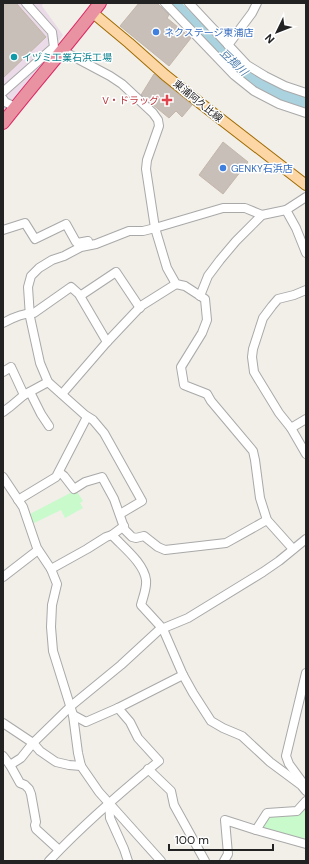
<svg xmlns="http://www.w3.org/2000/svg" width="309" height="864" viewBox="0 0 309 864" font-family="'DM Sans','Noto Sans JP',sans-serif">
  <style>
    .industrial { fill: #ebdbe8 }
    .park { fill: #c8facc }
    .lines { fill: none; stroke-linecap: round; stroke-linejoin: round }
    .river { stroke: #aad3df; stroke-width: 12 }
    .building { fill: #c7bfb8; stroke: #c4b6ab }
    .minor-casing { stroke: #a9a9a9; stroke-width: 10 }
    .major-casing { stroke: #a06b00; stroke-width: 12 }
    .highway-casing { stroke: #dc2a67; stroke-width: 14 }
    .minor { stroke: #fff; stroke-width: 8 }
    .major { stroke: #fcd6a4; stroke-width: 10 }
    .highway { stroke: #e892a2; stroke-width: 12 }
    .shop-dot { fill: #3f7fe0; stroke: #fff; stroke-width: 1.5 }
    .culture-dot { fill: #0f9aa8; stroke: #fff; stroke-width: 1.5 }
    .health-dot { fill: #e0444e; stroke: #fff; stroke-width: 1.5 }
    .labels { text-anchor: middle; dominant-baseline: central; stroke-width: 3; stroke-linejoin: round; paint-order: stroke }
    .shop-label { font-size: 10px; fill: #366cbe; stroke: #fff; text-anchor: start }
    .culture-label { font-size: 10px; fill: #0d838f; stroke: #fff; text-anchor: start }
    .health-label { font-size: 10px; fill: #be3a42; stroke: #fff; text-anchor: end }
    .street-label { font-size: 10px; fill: #222; stroke: #fff }
    .water-label { font-size: 11px; font-style: italic; fill: #4a7aab; stroke: #fff }
  </style>
  <rect width="100%" height="100%" fill="#f2efe9"/>
  <polygon class="industrial" points="3,3 43,3 42,6 63,35 23,91 3,115"/>
  <g class="park">
    <polygon points="76,490 83,501 80,503 83,508 65,518 61,510 32,524 28,515"/>
    <polygon points="306,807 306,840 262,827 268,816 298,816"/>
  </g>
  <g class="lines">
    <polyline class="river" points="174,3 184,14 250,77 286,97 306,103"/>
  </g>
  <g class="building">
    <polygon points="3,3 16,3 46,37 3,78"/>
    <polygon points="139,3 157,3 169,15 167,18 191,38 169,66 120,26"/>
    <polygon points="154,74 192,105 182,117 176,111 169,118 141,95"/>
    <polygon points="223,142 248,162 223,194 199,175"/>
  </g>
  <g class="lines">
    <defs>
      <g id="minor">
        <polyline points="165,3 234,75 254,91 279,104 306,113"/>
        <polyline points="189,3 247,65 265,76 285,86 306,93"/>
        <polyline points="228,45 252,13 257,3"/>
        <polyline points="63,51 110,76 122,84 153,113 158,120 159,126 147,160 146,169 155,228 167,268 176,284 185,286 205,299 207,320 202,333 181,367 184,385 207,394 211,401 253,451 255,460 260,498 267,520 293,549"/>
        <polyline points="3,92 54,47 52,32 26,3"/>
        <polyline points="3,99 5,102 15,107"/>
        <polyline points="286,210 296,228 306,253"/>
        <polyline points="3,230 25,223 35,239 66,224 76,242 77,243 88,241"/>
        <polyline points="306,290 294,295 278,299 272,306 263,318 253,349 252,357 254,372 279,413 291,428 306,454"/>
        <polyline points="200,296 208,276 220,260 236,241 262,215 286,210 306,197"/>
        <path d="M 3,323 C 12,318 24,313 34,313 L 71,287 L 80,295"/>
        <polyline points="107,342 80,296 116,272 140,308"/>
        <polyline points="3,372 11,367 24,395"/>
        <polyline points="30,392 41,414 49,426"/>
        <polyline points="62,394 107,342 141,306 176,284"/>
        <polyline points="3,412 11,406 24,395 48,382"/>
        <polyline points="291,428 306,419"/>
        <polyline points="59,472 64,476 74,489 85,482 102,477 114,499 125,530 132,537 136,538 144,536 158,547 165,550 226,543 267,520"/>
        <polyline points="3,477 23,507 37,548 51,569 57,584 52,605 51,627 53,651 73,715 78,753 81,766 99,792 161,861"/>
        <polyline points="18,500 56,477 87,417"/>
        <polyline points="120,514 142,501 104,433 93,420 85,415 48,382 40,363 30,317 28,287 31,276 39,268 52,260 64,256 81,247 96,244 129,231 143,231 155,228 223,208 245,208 262,215"/>
        <path d="M 112,535 C 123,547 144,563 146,580 C 147,588 143,597 141,605 L 163,629 L 183,675 L 193,693 L 211,721 L 223,728 L 242,736 L 270,762 L 301,785 L 306,791"/>
        <polyline points="51,569 87,549 106,537 112,535 124,526"/>
        <polyline points="3,577 38,550"/>
        <polyline points="73,715 86,722 118,708 183,675"/>
        <polyline points="3,723 33,743 40,751 56,762 69,765 81,766"/>
        <polyline points="3,756 10,765 20,783 25,785 29,789 31,794 36,822 35,825 36,829 59,850"/>
        <polyline points="10,765 21,758 33,743 71,706 121,665 159,630 188,618 263,572 279,561 306,539"/>
        <polyline points="148,769 171,791 174,805 205,861"/>
        <polyline points="303,783 289,764 286,756 306,673"/>
        <polyline points="109,802 110,818 124,849 128,861"/>
        <polyline points="256,830 306,844"/>
        <path d="M 49,861 C 83,825 121,792 159,761 L 138,738 L 130,722 L 118,708"/>
        <polyline points="224,861 228,854 225,820 256,830 267,813 297,811 306,801"/>
      </g>
      <polyline id="major" points="93,13 129,43 165,75 200,103 306,185"/>
      <path id="highway" d="M 3,123 C 35,82 69,44 100,3"/>
    </defs>
    <use href="#minor" class="minor-casing"/>
    <use href="#major" class="major-casing"/>
    <use href="#highway" class="highway-casing"/>
    <use href="#minor" class="minor"/>
    <use href="#major" class="major"/>
    <use href="#highway" class="highway"/>
  </g>
  <g class="shop-dot">
    <circle cx="156" cy="32" r="4"/>
    <circle cx="223" cy="168" r="4"/>
  </g>
  <circle class="culture-dot" cx="14" cy="57" r="4"/>
  <path class="health-dot" d="M165 94h4v4h4v4h-4v4h-4v-4h-4v-4h4z"/>
  <g class="labels">
    <g class="shop-label">
      <text x="164" y="32">ネクステージ東浦店</text>
      <text x="231" y="168">GENKY石浜店</text>
    </g>
    <g class="culture-label">
      <text x="22" y="57">イヅミ工業石浜工場</text>
    </g>
    <g class="health-label">
      <text x="159" y="100">V・ドラッグ</text>
    </g>
    <g class="street-label">
      <text transform="translate(198 101) rotate(39)">東浦阿久比線</text>
    </g>
    <g class="water-label">
      <text transform="translate(234 62) rotate(44)">豆搗川</text>
    </g>
  </g>
  <rect width="309" height="864" fill="none" stroke="#222222" stroke-width="8"/>
  <g transform="translate(277 32) rotate(227)" stroke="#ffffff" stroke-width="3" paint-order="stroke">
  <path d="M0-3L7 15L0 10L-7 15Z" fill="#222222"/>
  <text y="-6" font-size="11" font-weight="bold" text-anchor="middle" fill="#222222">N</text>
  </g>
  <path d="M169 844v6h104v-6" fill="none" stroke="#222222" stroke-width="2"/>
  <text x="175" y="844" font-size="12" fill="#222222" stroke="#ffffff" stroke-width="3" paint-order="stroke">100 m</text>
</svg>
